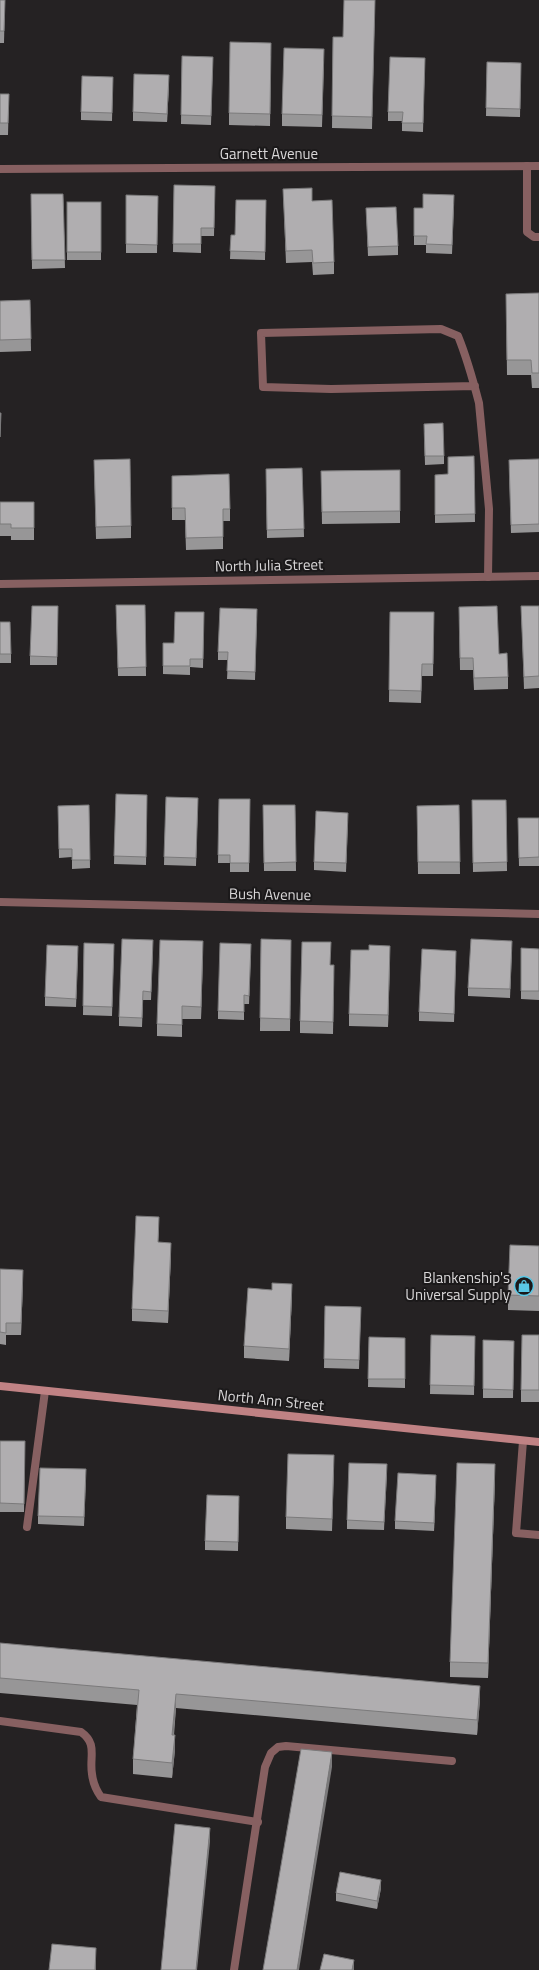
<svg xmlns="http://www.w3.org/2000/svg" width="539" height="1970" viewBox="0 0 539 1970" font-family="'Titillium Web',sans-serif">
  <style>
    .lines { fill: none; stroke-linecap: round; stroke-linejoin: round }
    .lane { stroke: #876061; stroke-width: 8 }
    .street { stroke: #876061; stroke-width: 8 }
    .secondary { stroke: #c08284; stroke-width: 8 }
    .wall { fill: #979697 }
    .shaded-wall { fill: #7b7a7b }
    .building { fill: #b0aeb0; stroke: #7b7a7b }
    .labels { text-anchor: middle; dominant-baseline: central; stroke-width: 4; stroke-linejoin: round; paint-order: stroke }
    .street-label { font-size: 15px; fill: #d9d7d8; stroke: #1b191a }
    .poi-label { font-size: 15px; fill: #d9d7d8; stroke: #1b191a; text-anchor: end }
  </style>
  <rect width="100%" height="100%" fill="#252223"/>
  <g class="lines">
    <g class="lane">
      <polyline points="527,166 527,232 534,237 539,237"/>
      <path d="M 475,386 L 331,389 L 263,387 L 261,333 L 441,329 L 458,336 C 467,358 473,380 479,403 L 489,509 L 488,577"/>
      <polyline points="523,1441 516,1533 539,1535"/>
      <polyline points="27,1527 45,1391"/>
      <path d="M 0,1721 L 81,1732 C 98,1744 89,1757 92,1774 C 93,1783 96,1790 101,1797 L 258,1822"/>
      <polyline points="234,1970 265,1767 271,1753 278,1747 286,1746 452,1761"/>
    </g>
    <g class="street">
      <polyline points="0,169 539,166"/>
      <polyline points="0,584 539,576"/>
      <polyline points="0,902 539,914"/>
    </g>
    <polyline class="secondary" points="0,1386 539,1442"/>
  </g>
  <g class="wall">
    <polygon points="0,0 5,0 4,43 0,43"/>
    <polygon points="375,0 372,129 332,128 333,37 343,37"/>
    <polygon points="271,55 270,126 229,125 229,113"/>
    <polygon points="182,56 213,57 211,125 181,124"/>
    <polygon points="425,58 423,132 402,131 402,121 388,121 388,112"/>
    <polygon points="324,61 322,127 282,126 282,114"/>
    <polygon points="487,62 521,63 520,117 486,116"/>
    <polygon points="113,77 112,121 81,120 81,112"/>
    <polygon points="169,84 167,122 133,121 133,112"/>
    <polygon points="0,94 9,94 8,135 0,135"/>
    <polygon points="174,185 215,186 214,236 201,236 201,253 173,252"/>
    <polygon points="283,189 312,201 334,262 334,274 313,275 312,262 286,263"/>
    <polygon points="31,194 63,194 65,268 32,269"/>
    <polygon points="126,195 158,196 157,253 126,253"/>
    <polygon points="266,200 265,260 230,259 231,235 235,235"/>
    <rect x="67" y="202" width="34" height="58"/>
    <polygon points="454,204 452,254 426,253 426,245 414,245 414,208 423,208"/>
    <polygon points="366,208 398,246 398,255 368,256"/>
    <polygon points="539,293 539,388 532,388 531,375 507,375 506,294"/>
    <polygon points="30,300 31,351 0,352 0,301"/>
    <polygon points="424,432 444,456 444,464 425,465"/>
    <polygon points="474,456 475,522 435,523 435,475 448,474"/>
    <polygon points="539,459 539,532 511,533 509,468"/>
    <polygon points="94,460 131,526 131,538 96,539"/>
    <polygon points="302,468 304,537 267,538 266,469"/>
    <polygon points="400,470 400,523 322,524 321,471"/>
    <polygon points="172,488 230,509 230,521 223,521 223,549 186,550 185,520 172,520"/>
    <polygon points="0,502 34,502 34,540 11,540 11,536 0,536"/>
    <polygon points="116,605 145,605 146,676 118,676"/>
    <polygon points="58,606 57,665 30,665 30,656"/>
    <polygon points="521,606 539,606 539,688 524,689"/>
    <polygon points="204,612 203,668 190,667 190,675 163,674 163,643 174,643"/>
    <polygon points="390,612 434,612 433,676 422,676 421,703 389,702"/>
    <polygon points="257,618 255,680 227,679 228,660 218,660 218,652"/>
    <polygon points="459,619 499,654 508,677 508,689 474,690 473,670 460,670"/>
    <polygon points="0,622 11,654 11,663 0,663"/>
    <polygon points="116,794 147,795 146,865 114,864"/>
    <polygon points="166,797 198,798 196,866 164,865"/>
    <polygon points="219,799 250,799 249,872 230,872 230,863 218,863"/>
    <polygon points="472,800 506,800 507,871 473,872"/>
    <polygon points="89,805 90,868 72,869 72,857 59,858 58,806"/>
    <polygon points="263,805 295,805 296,871 264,871"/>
    <polygon points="459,805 460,874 418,874 417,806"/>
    <polygon points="518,818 539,818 539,866 519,866"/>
    <polygon points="348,821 346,872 314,870 314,862"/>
    <polygon points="261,939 291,940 290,1031 260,1031"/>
    <polygon points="84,943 114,944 112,1016 83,1015"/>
    <polygon points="521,948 539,949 539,1000 521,999"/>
    <polygon points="153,949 151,1000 143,1000 142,1027 119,1026 119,1017"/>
    <polygon points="512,949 510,998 468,996 468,988"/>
    <polygon points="203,953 201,1019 182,1019 182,1037 157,1036 157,1024"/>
    <polygon points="251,953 249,1004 244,1004 244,1020 218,1019 218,1011"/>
    <polygon points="78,955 76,1007 45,1006 45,997"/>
    <polygon points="390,958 388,1027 349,1026 349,1014"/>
    <polygon points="456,959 454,1022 419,1021 419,1012"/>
    <polygon points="331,965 334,977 333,1034 300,1033 300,1021"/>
    <polygon points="159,1229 158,1242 171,1255 168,1323 132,1321 132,1309"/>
    <polygon points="539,1246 539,1311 508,1310 508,1295"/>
    <polygon points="0,1269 23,1282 21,1335 6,1335 6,1345 0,1344"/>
    <polygon points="272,1290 292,1296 289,1361 244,1358 244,1346"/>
    <polygon points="325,1306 361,1307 359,1369 324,1368"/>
    <polygon points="431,1335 475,1336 474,1395 430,1394"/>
    <polygon points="539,1335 539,1402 521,1402 521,1390"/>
    <polygon points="369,1337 405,1338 405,1388 368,1387"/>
    <polygon points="483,1340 514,1341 513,1398 483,1398"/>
    <polygon points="0,1441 25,1441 24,1512 0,1512"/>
    <polygon points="334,1467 332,1531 286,1529 286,1517"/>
    <polygon points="387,1473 384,1530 347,1529 347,1520"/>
    <polygon points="86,1478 84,1526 38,1524 38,1516"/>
    <polygon points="495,1479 488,1678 450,1677 450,1662"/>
    <polygon points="436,1483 434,1531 395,1529 395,1521"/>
    <polygon points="239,1505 238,1551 205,1550 205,1541"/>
    <polygon points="0,1643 480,1700 477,1735 176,1708 174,1735 175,1750 172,1778 133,1774 133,1759 137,1705 0,1693"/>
    <polygon points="381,1888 377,1909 336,1901 336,1893"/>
  </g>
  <g class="shaded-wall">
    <polygon points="169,75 169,84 167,122 167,114"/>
    <polygon points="203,941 203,953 201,1019 201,1007"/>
    <polygon points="390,946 390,958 388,1027 388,1015"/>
    <polygon points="171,1243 171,1255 168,1323 168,1311"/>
    <polygon points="23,1270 23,1282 21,1335 21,1323"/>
    <polygon points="292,1284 292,1296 289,1361 289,1349"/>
    <polygon points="495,1464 495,1479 488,1678 488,1663"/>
    <polygon points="436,1475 436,1483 434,1531 434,1523"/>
    <polygon points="480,1686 480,1700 477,1735 477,1720"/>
    <polygon points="176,1694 176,1708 172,1749 172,1735"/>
    <polygon points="175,1735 175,1750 172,1778 172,1763"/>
    <polygon points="332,1752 332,1767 299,1970 297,1970"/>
    <polygon points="210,1828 210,1842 197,1970 196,1970"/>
    <polygon points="381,1880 381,1888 377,1909 377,1901"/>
    <polygon points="96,1948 96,1970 95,1970"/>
    <polygon points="354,1960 354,1970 352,1970"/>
  </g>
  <g class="building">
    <polygon points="0,0 5,0 4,31 0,31"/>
    <polygon points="344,0 375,0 372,117 332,116 333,37 343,37"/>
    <polygon points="230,42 271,43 270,114 229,113"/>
    <polygon points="284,48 324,49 322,115 282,114"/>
    <polygon points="182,56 213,57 211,116 181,115"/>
    <polygon points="390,57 425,58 423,123 402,123 403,112 388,112"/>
    <polygon points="487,62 521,63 520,109 486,108"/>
    <polygon points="134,74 169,75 167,114 133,112"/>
    <polygon points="82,76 113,77 112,113 81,112"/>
    <polygon points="0,94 9,94 8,123 0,123"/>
    <polygon points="174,185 215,186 214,228 201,228 201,244 173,244"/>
    <polygon points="312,188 312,201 332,200 334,262 313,263 312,250 286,251 283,189"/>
    <polygon points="31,194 63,194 65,260 32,260"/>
    <polygon points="423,194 454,195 452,245 426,244 427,236 414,236 414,208 423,208"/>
    <polygon points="126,195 158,196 157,245 126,244"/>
    <polygon points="236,200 266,200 265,252 230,251 231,235 235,235"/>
    <rect x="67" y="202" width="34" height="50"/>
    <polygon points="396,207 398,246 368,247 366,208"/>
    <polygon points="539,293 539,373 532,373 531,360 507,360 506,294"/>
    <polygon points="30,300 31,339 0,340 0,301"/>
    <polygon points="0,413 1,413 0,437"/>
    <polygon points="443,423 444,456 425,456 424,424"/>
    <polygon points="474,456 475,514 435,515 435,475 448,474 448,457"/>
    <polygon points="130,459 131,526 96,527 94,460"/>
    <polygon points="539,459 539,524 511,525 509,460"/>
    <polygon points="302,468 304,529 267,530 266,469"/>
    <polygon points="400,470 400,511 322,512 321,471"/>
    <polygon points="229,474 230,509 223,509 223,537 186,538 185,508 172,508 172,476"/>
    <polygon points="0,502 34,502 34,528 11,528 11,524 0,524"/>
    <polygon points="116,605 145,605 146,667 118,668"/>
    <polygon points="32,606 58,606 57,657 30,656"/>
    <polygon points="497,606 499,654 507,653 508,677 474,678 473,658 460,658 459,607"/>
    <polygon points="521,606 539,606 539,676 524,677"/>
    <polygon points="220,608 257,609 255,672 227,671 228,652 218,652"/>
    <polygon points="175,612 204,612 203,659 190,659 190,666 163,666 163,643 174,643"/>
    <polygon points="390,612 434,612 433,664 422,664 421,691 389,690"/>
    <polygon points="0,622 10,622 11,654 0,654"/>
    <polygon points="116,794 147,795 146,857 114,856"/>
    <polygon points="166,797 198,798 196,858 164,857"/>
    <polygon points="219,799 250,799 249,863 230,863 230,855 218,855"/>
    <polygon points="472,800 506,800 507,862 473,863"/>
    <polygon points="89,805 90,860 72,860 72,849 59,849 58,806"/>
    <polygon points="263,805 295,805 296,862 264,863"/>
    <polygon points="459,805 460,862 418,862 417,806"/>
    <polygon points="316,811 348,813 346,863 314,862"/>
    <polygon points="518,818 539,818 539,857 519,858"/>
    <polygon points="122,939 153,940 151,992 143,991 142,1018 119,1017"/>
    <polygon points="261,939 291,940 290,1019 260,1018"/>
    <polygon points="471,939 512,941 510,989 468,988"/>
    <polygon points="160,940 203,941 201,1007 182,1006 182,1025 157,1024"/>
    <polygon points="302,942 331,942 330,965 334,965 333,1022 300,1021"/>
    <polygon points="84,943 114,944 112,1007 83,1006"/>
    <polygon points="220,943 251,944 249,996 244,995 244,1012 218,1011"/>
    <polygon points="47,945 78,946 76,999 45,997"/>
    <polygon points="369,945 390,946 388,1015 349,1014 351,950 369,950"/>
    <polygon points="521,948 539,949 539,991 521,991"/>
    <polygon points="422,949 456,951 454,1014 419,1012"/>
    <polygon points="136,1216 159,1217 158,1242 171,1243 168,1311 132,1309"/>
    <polygon points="510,1245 539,1246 539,1296 508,1295"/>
    <polygon points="0,1269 23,1270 21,1323 6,1323 6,1333 0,1332"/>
    <polygon points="272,1283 292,1284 289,1349 244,1346 248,1288 272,1290"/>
    <polygon points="325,1306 361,1307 359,1360 324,1359"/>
    <polygon points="431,1335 475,1336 474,1386 430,1385"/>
    <polygon points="522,1335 539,1335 539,1390 521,1390"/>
    <polygon points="369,1337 405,1338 405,1379 368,1379"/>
    <polygon points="483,1340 514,1341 513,1390 483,1389"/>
    <polygon points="0,1441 25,1441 24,1504 0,1503"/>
    <polygon points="288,1454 334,1455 332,1519 286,1517"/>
    <polygon points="349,1463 387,1464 384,1522 347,1520"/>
    <polygon points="457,1463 495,1464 488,1663 450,1662"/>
    <polygon points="40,1468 86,1469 84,1517 38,1516"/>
    <polygon points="398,1473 436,1475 434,1523 395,1521"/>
    <polygon points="207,1495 239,1496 238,1542 205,1541"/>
    <polygon points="0,1643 480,1686 477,1720 176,1694 172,1735 175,1735 172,1763 133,1759 139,1690 0,1678"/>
    <polygon points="301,1749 332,1752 297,1970 263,1970"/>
    <polygon points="175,1824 210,1828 196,1970 161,1970"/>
    <polygon points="340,1872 381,1880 377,1901 336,1893"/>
    <polygon points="52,1944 96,1948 95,1970 49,1970"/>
    <polygon points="324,1954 354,1960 352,1970 320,1970"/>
  </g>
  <defs>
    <symbol id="shop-ring" viewBox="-11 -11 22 22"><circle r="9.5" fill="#1b191a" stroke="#5ac8e6" stroke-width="1.5"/><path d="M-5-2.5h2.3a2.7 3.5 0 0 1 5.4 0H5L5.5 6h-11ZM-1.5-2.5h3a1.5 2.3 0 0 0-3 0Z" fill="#5ac8e6"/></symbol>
  </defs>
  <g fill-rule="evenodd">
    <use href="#shop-ring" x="513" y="1275" width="22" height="22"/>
  </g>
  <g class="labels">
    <g class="street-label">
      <text x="269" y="153">Garnett Avenue</text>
      <text transform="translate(269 565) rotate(-1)">North Julia Street</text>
      <text transform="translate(270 894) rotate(1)">Bush Avenue</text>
      <text transform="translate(271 1400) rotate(6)">North Ann Street</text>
    </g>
    <g class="poi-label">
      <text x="510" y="1277">Blankenship's<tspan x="510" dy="17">Universal Supply</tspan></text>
    </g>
  </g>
</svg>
